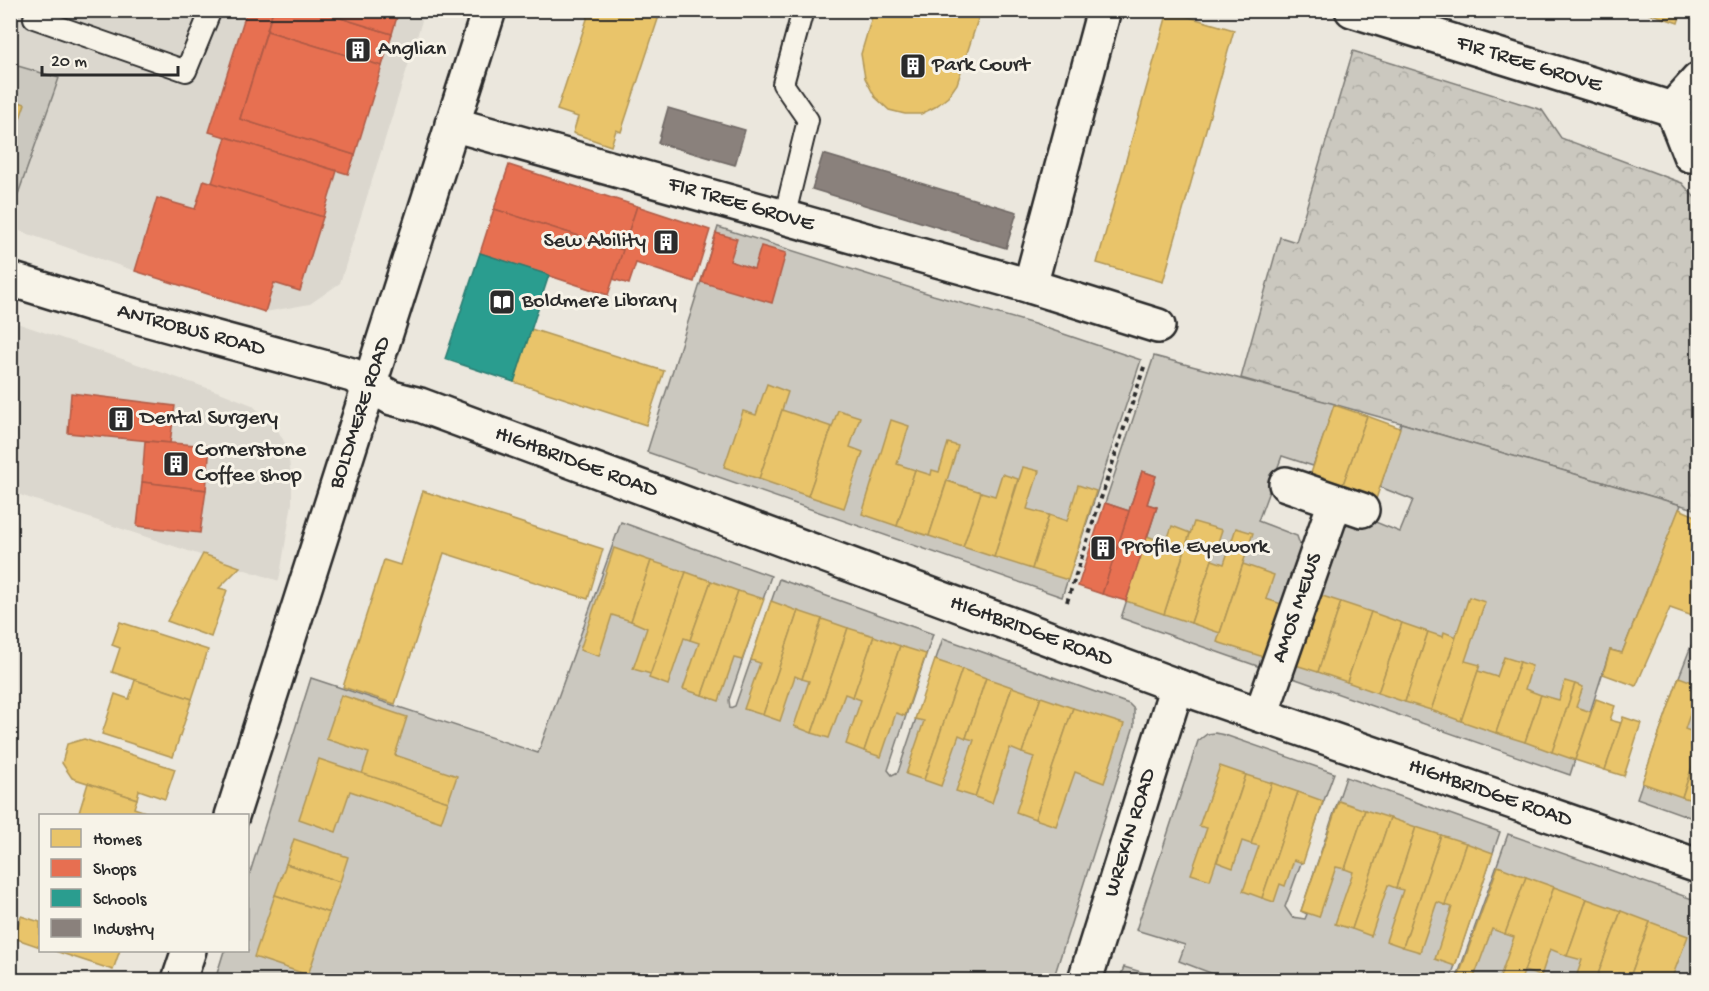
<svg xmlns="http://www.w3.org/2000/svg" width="1709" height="991" viewBox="0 0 1709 991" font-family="'Gochi Hand',sans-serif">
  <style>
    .built { fill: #dbd7ce }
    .forest { fill: url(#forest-crowns); stroke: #7b7a75; stroke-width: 1.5 }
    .garden { fill: #cbc8bf; stroke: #7b7a75; stroke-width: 1.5 }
    .homes { fill: #e9c46a; stroke: #b09657; stroke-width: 1.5 }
    .shops { fill: #e76f51; stroke: #af5b46; stroke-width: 1.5 }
    .schools { fill: #2a9d8f; stroke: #2a7b71; stroke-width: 1.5 }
    .industry { fill: #8a817c; stroke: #6e6764; stroke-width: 1.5 }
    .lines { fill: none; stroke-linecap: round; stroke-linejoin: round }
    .service-casing { stroke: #2b2b2b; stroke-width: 24 }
    .minor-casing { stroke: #2b2b2b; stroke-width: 38 }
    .tertiary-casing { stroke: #2b2b2b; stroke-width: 38 }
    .secondary-casing { stroke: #2b2b2b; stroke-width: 38 }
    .path { stroke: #2b2b2b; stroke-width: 4; stroke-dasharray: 4.5 4.5; stroke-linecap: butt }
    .service { stroke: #f7f3e8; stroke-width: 20 }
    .minor { stroke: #f7f3e8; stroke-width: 33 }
    .tertiary { stroke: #f7f3e8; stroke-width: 33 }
    .secondary { stroke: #f7f3e8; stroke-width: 33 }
    .labels { text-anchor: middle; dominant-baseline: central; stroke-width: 6; stroke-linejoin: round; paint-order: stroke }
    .poi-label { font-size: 22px; fill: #2b2b2b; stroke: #f7f3e8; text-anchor: start }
    .street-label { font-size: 22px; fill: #2b2b2b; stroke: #f7f3e8 }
  </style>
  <defs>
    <pattern id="forest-crowns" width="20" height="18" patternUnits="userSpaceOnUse" patternTransform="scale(1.5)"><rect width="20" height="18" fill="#cbc8bf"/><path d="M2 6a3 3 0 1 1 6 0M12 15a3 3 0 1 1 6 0" fill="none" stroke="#aeaca4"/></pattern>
  </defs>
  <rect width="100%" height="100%" fill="#ebe7dd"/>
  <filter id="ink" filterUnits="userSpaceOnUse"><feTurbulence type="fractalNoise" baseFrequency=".0167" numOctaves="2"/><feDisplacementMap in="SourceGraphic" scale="12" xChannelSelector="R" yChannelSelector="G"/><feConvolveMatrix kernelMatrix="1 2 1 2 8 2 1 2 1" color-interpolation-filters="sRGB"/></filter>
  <g filter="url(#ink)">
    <g class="built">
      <polygon points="11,11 425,11 340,283 310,304 265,312 135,271 11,228 11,214 58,78 11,64"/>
      <polygon points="11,321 222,393 252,405 276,427 287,447 292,482 292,503 279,581 11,492"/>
    </g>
    <polygon class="forest" points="1353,51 1542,110 1561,138 1682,183 1698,201 1698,510 1401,423 1241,378 1280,237 1296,242"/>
    <g class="garden">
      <polygon points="11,64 59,78 11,214"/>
      <polygon points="718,227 933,295 1034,324 1141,360 1062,597 647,452"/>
      <polygon points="1154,356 1335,404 1313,466 1282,456 1258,521 1297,536 1305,560 1263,668 1121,618 1157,507 1147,504 1156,476 1142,471 1129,511 1105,503"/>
      <polygon points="1401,423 1681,505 1622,653 1610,650 1570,775 1290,677 1341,526 1368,519 1400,532 1413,500 1380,487"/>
      <polygon points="621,522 771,576 729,700 730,708 735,706 779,579 933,634 888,770 892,775 898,772 943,638 1129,704 1134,709 1134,726 1053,980 215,980 224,951 248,950 248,879 311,678 538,753"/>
      <polygon points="1698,628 1698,820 1637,798 1679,677"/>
      <polygon points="1215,733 1225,735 1334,773 1285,907 1292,917 1305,919 1307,914 1301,911 1346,777 1500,832 1450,980 1229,980 1179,961 1185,945 1136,930 1198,741 1207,734"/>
      <polygon points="1508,834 1698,901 1698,980 1456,980"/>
      <polygon points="1124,967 1169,980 1119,980"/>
    </g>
    <g class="homes">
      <polygon points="590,10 661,10 621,132 616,130 611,146 573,133 578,117 557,110"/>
      <polygon points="874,10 981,10 957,84 948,97 935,107 921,114 905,114 889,110 875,97 865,78 861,54"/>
      <polygon points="1640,10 1682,10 1678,23"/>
      <polygon points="1168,11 1234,30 1163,282 1097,263"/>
      <polygon points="10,99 25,104 10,147"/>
      <polygon points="531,329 664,371 646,425 514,382"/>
      <polygon points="767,384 788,392 759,479 724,467 743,411 756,415"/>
      <polygon points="1334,405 1367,416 1340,493 1308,482"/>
      <polygon points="782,410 832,427 808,496 759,479"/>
      <polygon points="838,410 860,417 850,447 863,452 844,508 808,496"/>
      <polygon points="1367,416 1400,428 1374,505 1340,493"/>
      <polygon points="891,420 909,426 897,464 915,470 897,526 862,514"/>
      <polygon points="948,443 958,446 929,536 897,526 915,470 931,475 932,470 939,472"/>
      <polygon points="1023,467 1039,471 1027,509 1049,515 1032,569 994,557"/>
      <polygon points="1002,474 1018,479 994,557 963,547 981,492 995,496"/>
      <polygon points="947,481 981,492 963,547 929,536"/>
      <polygon points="1078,485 1096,491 1068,580 1032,569 1049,515 1067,521"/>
      <polygon points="423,491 603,549 588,599 444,553 395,704 343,687 384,560 400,565"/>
      <polygon points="1679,509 1698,517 1698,618 1670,608 1636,686 1603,674 1610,650 1622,653"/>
      <polygon points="1194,522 1222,530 1191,623 1164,614"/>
      <polygon points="1172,526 1190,533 1164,614 1126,601 1147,536 1166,543"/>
      <polygon points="1236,528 1253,533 1220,633 1191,623 1212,560 1224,564"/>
      <polygon points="614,548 651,561 631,621 612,615 599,656 580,650"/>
      <polygon points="203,554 240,567 219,588 227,590 211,637 167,621"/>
      <polygon points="651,561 686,572 651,674 633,669 647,628 631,621"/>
      <polygon points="1243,564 1274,575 1266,599 1291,607 1273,660 1217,642"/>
      <polygon points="686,572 711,581 690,640 684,638 668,685 649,678"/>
      <polygon points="711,581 738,591 702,695 683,689 699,643 690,640"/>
      <polygon points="738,591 764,599 742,660 734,658 719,701 702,695"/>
      <polygon points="1313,593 1341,602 1318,672 1289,663"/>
      <polygon points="1469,597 1485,602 1465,661 1480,665 1461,721 1431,710"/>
      <polygon points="771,601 798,611 763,715 744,709 760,663 751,660"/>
      <polygon points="1341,602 1371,612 1347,682 1318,672"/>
      <polygon points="798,611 822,619 802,679 795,676 780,721 763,715"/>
      <polygon points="1371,612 1402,623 1378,693 1347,682"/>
      <polygon points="822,619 848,628 812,733 794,726 809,681 802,679"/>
      <polygon points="120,622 208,650 192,699 112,672 120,648 112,645"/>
      <polygon points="1402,623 1428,632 1405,702 1378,693"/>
      <polygon points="848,628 874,636 853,697 845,694 829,738 812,733"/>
      <polygon points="1428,632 1443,637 1444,632 1456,637 1431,710 1405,702"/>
      <polygon points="874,636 900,646 864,751 846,744 861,700 853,697"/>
      <polygon points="900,646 926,654 905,716 896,713 881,757 864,751"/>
      <polygon points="1504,657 1520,662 1496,733 1461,721 1478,671 1497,677"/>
      <polygon points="935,660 962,669 924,780 906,774 924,721 915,719"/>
      <polygon points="1520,662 1532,666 1525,689 1541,695 1525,742 1496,733"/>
      <polygon points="962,669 986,678 966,738 959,735 941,786 924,780"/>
      <polygon points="1679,677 1698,684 1698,690 1685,729 1698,734 1698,749 1682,797 1642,783"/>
      <polygon points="986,678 1012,687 975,797 956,791 974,740 966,738"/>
      <polygon points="135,680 192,699 173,757 102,734 115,694 129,699"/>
      <polygon points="1565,681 1575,684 1552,752 1525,742 1541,695 1559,700"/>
      <polygon points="1575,684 1583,687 1576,707 1591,712 1575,760 1552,752"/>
      <polygon points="1012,687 1041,697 1022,753 1010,748 992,803 975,797"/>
      <polygon points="341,695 407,717 395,755 457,776 448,802 362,774 369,753 326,739"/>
      <polygon points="1041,697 1073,708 1035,819 1016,812 1034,757 1022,753"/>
      <polygon points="1596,699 1615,706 1610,720 1621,723 1605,770 1575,760"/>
      <polygon points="1073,708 1124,724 1104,783 1075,772 1056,826 1035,819"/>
      <polygon points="1623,717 1641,723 1624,776 1605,770"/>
      <polygon points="84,739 175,769 165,799 139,790 137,799 72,778 62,763 67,744"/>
      <polygon points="1698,749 1698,802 1682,797"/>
      <polygon points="319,759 448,802 441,822 350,791 336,832 299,819"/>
      <polygon points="1220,766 1246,775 1210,880 1191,874 1207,828 1199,826"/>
      <polygon points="1246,775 1272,783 1251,844 1242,841 1233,868 1217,862"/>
      <polygon points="88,783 137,799 134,808 157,816 78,816"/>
      <polygon points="1272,783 1298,792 1262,898 1243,891 1259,846 1251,844"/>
      <polygon points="1298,792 1323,801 1303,863 1294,860 1285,886 1280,884 1274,902 1262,898"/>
      <polygon points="1339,801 1365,810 1345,869 1336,867 1319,917 1301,911"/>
      <polygon points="1365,810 1390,818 1352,929 1335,924 1353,872 1345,869"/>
      <polygon points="1390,818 1416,827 1396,888 1388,885 1371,936 1352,929"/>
      <polygon points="1416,827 1441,835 1403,947 1386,941 1403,890 1396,888"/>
      <polygon points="1441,835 1466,843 1445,905 1437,902 1420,952 1403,947"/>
      <polygon points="294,839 348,857 340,882 286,864"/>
      <polygon points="1466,843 1493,853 1455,966 1435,959 1452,907 1445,905"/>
      <polygon points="286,864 340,882 329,913 275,895"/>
      <polygon points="1498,866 1526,877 1505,934 1492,929 1473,980 1466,980 1458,978"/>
      <polygon points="1526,877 1554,887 1521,980 1499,980 1514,937 1505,934"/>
      <polygon points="1554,887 1587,899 1567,956 1550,949 1541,976 1524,971"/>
      <polygon points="275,895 329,913 308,975 254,957"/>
      <polygon points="1587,899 1621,911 1596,980 1575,980 1582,960 1567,956"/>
      <polygon points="1621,911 1650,922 1630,977 1618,973 1615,980 1596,980"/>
      <polygon points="21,916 40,922 40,947 14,938"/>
      <polygon points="1650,922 1688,936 1671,980 1629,980"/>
      <polygon points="52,950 120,950 113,970"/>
      <polygon points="1698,951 1698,980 1689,980"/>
      <polygon points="10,977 51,980 10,980"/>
    </g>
    <g class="shops">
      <polygon points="247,10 273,10 240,119 355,155 348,174 209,132"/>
      <polygon points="273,10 315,10 392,34 382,66 267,31"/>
      <polygon points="315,10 399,10 392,34"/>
      <polygon points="267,31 382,66 355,155 240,119"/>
      <polygon points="226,137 337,171 323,217 212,183"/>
      <polygon points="509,165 637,206 623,250 494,209"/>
      <polygon points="204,180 323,217 300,291 274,283 265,312 135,271 157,198 195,209"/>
      <polygon points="637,206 710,230 694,282 636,263 629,284 613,279"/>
      <polygon points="494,209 623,250 608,295 480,253"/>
      <polygon points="716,233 737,239 730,261 754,269 761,246 786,253 772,303 701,282"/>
      <polygon points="71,393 175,406 170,443 68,433"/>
      <polygon points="145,441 210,446 206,490 142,482"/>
      <polygon points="1142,471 1156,476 1147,504 1157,507 1126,601 1102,594"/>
      <polygon points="142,482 206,490 200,533 137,526"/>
      <polygon points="1105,503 1129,511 1102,594 1078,586"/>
    </g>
    <polygon class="schools" points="480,253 549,275 514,382 445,359"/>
    <g class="industry">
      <polygon points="668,108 745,130 735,165 658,143"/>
      <polygon points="823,154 1017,212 1006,248 812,189"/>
    </g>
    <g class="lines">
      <defs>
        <g id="service">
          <polyline points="34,18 186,71 211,10"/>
          <polyline points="784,218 808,120 783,84 803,10"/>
        </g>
        <g id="minor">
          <polyline points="1352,10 1672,109"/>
          <polyline points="452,124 1030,286 1158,326"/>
          <polyline points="1690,155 1672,109 1698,80"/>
          <polyline points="1030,286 1104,10"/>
          <polyline points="1286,484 1362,510"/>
          <polyline points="1261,715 1335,502"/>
          <polyline points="1085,980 1177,686"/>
        </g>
        <polyline id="tertiary" points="10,279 91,304 352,375 392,398 420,405 1177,686 1698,866"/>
        <g id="secondary">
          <polyline points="232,816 489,10"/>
          <polyline points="179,980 189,950"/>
        </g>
      </defs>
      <use href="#service" class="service-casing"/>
      <use href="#minor" class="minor-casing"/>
      <use href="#tertiary" class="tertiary-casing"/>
      <use href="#secondary" class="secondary-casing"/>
      <polyline class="path" points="1067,602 1145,364"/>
      <use href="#service" class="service"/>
      <use href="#minor" class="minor"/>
      <use href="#tertiary" class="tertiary"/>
      <use href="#secondary" class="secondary"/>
    </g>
  </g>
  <defs>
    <symbol id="building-square" viewBox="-11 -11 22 22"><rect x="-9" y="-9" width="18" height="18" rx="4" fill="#2b2b2b" stroke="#f7f3e8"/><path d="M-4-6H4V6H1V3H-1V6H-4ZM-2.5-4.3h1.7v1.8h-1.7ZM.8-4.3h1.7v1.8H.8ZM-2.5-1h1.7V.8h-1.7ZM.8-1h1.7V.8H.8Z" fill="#fff"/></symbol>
    <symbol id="library-square" viewBox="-11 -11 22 22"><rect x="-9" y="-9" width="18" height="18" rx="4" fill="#2b2b2b" stroke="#f7f3e8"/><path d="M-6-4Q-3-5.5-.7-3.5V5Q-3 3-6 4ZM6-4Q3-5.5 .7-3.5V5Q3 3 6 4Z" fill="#fff"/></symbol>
  </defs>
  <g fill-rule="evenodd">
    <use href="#building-square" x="343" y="35" width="30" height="30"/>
    <use href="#building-square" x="898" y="51" width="30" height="30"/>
    <use href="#building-square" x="651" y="227" width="30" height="30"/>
    <use href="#library-square" x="487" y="287" width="30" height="30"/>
    <use href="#building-square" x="106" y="404" width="30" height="30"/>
    <use href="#building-square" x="161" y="449" width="30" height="30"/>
    <use href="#building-square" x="1088" y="533" width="30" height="30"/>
  </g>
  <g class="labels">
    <g class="poi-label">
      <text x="378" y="50">Anglian</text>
      <text x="932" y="66">Park Court</text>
      <text x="646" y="242" text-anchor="end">Sew Ability</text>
      <text x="522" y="302">Boldmere Library</text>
      <text x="140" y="419">Dental Surgery</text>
      <text x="195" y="451">Cornerstone<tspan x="195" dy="25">Coffee shop</tspan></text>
      <text x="1122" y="548">Profile Eyework</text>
    </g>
    <g class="street-label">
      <text transform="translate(1529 65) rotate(17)">FIR TREE GROVE</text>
      <text transform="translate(741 205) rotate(16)">FIR TREE GROVE</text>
      <text transform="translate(191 331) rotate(15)">ANTROBUS ROAD</text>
      <text transform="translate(361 413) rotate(-72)">BOLDMERE ROAD</text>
      <text transform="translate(576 463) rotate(20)">HIGHBRIDGE ROAD</text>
      <text transform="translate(1298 608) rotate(-71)">AMOS MEWS</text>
      <text transform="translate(1031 632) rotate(20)">HIGHBRIDGE ROAD</text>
      <text transform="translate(1490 794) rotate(19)">HIGHBRIDGE ROAD</text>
      <text transform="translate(1131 833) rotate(-73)">WREKIN ROAD</text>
    </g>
  </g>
  <rect width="1709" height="991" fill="none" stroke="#f7f3e8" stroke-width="36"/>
  <rect x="18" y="18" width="1673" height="955" fill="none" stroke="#2b2b2b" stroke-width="2" filter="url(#ink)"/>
  <rect x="39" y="814" width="210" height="138" fill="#f7f3e8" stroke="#a5a39c" stroke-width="1.5"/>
  <rect x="51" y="829" width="30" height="18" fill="#e9c46a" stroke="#a5a39c" stroke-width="1.5"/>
  <text x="93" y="844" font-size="18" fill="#2b2b2b">Homes</text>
  <rect x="51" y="859" width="30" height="18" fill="#e76f51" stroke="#a5a39c" stroke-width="1.5"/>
  <text x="93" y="874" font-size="18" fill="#2b2b2b">Shops</text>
  <rect x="51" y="889" width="30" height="18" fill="#2a9d8f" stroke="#a5a39c" stroke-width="1.5"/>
  <text x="93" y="904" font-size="18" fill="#2b2b2b">Schools</text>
  <rect x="51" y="919" width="30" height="18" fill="#8a817c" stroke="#a5a39c" stroke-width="1.5"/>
  <text x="93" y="934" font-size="18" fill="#2b2b2b">Industry</text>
  <path d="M42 66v9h136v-9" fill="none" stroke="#2b2b2b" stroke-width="3"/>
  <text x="51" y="66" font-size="18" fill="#2b2b2b" stroke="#f7f3e8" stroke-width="4.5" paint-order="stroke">20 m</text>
</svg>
